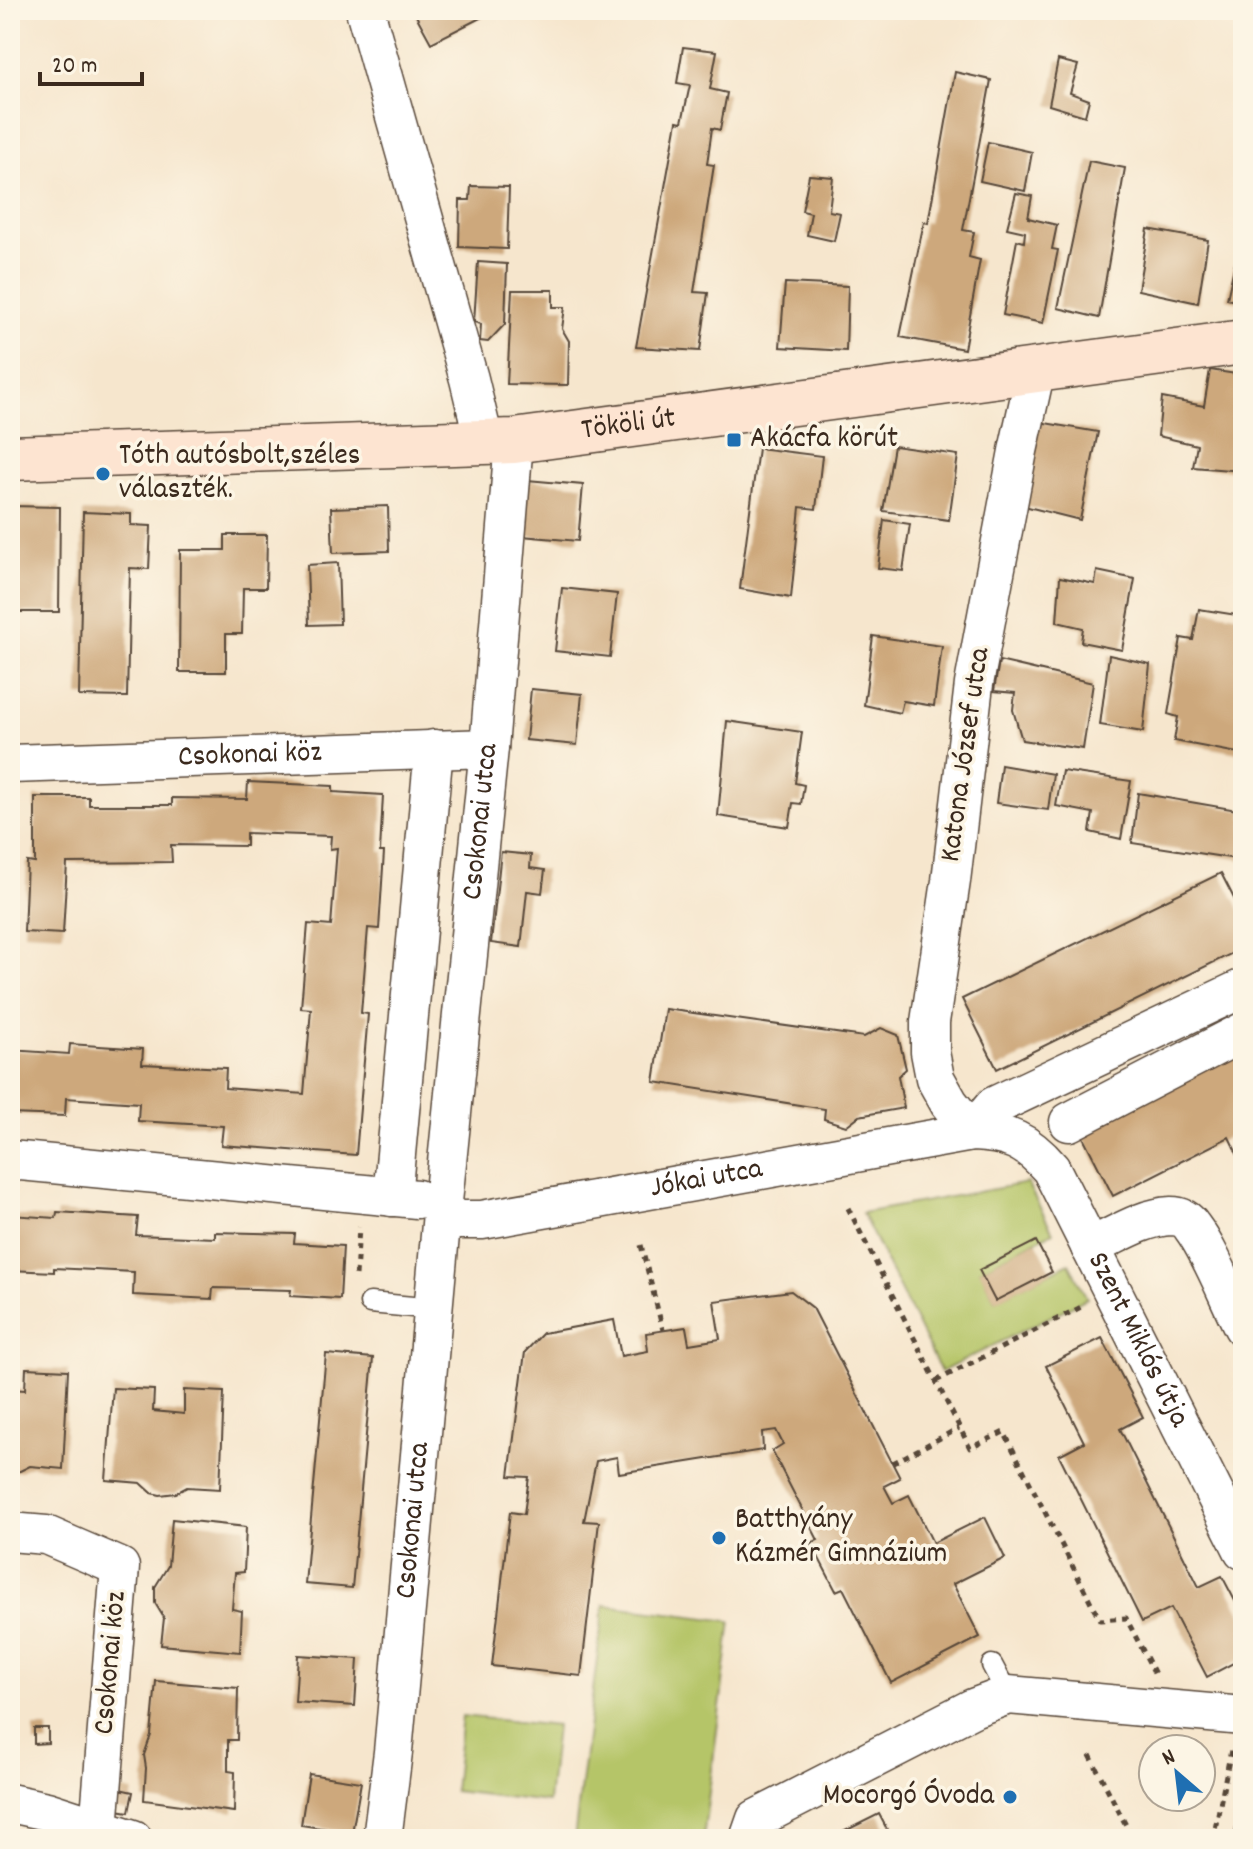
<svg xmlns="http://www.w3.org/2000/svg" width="1253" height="1849" viewBox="0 0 1253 1849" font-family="Dekko,sans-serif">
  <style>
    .park { fill: #b5c568; stroke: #787843; stroke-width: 2 }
    .building { fill: #cda87b }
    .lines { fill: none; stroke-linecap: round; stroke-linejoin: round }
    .lane-casing { stroke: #574638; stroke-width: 23 }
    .street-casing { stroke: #574638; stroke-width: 41 }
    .secondary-casing { stroke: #574638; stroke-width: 47 }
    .path { stroke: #574638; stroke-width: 5; stroke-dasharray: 6 6; stroke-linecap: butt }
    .lane { stroke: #fff; stroke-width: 20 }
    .street { stroke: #fff; stroke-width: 38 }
    .secondary { stroke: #fde4d1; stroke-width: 44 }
    .poi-dot { fill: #1f6fb2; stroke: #fcf5e5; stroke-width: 3 }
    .labels { text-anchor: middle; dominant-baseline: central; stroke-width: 7; stroke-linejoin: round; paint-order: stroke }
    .street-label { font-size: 30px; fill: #3b2a1e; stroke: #fcf5e5 }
    .poi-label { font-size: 30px; fill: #3b2a1e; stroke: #fcf5e5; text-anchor: start }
  </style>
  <rect width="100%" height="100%" fill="#fcf5e5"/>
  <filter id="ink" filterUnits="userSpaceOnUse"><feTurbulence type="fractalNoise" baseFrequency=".0125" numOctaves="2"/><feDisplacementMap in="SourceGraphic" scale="16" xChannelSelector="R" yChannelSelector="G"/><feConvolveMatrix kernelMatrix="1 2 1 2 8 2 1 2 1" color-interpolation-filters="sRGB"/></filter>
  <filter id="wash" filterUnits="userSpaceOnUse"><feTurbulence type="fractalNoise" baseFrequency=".006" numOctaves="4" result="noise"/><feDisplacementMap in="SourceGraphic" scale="32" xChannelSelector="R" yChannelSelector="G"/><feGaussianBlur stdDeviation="1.8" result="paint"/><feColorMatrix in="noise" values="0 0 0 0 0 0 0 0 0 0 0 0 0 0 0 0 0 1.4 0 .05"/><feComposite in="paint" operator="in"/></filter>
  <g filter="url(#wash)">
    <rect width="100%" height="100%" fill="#f6e6cd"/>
    <g class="park">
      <polygon points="1027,1183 1053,1232 980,1270 995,1300 1069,1263 1087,1298 941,1372 862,1213"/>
      <polygon points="604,1605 731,1621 703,1839 574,1839"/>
      <polygon points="462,1716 556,1726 548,1802 454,1791"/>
    </g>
    <g id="blocks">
      <g class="building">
        <polygon points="413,10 496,10 431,43"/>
        <polygon points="683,47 717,51 710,89 727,93 720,130 712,128 707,164 714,165 694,292 708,293 700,351 636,347 677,121 682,122 690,85 677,83"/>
        <polygon points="1058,60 1078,65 1070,93 1089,100 1085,116 1049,105"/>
        <polygon points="955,72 991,80 963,230 974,232 969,257 980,260 964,349 900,337 924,222 928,223"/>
        <polygon points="988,142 1032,152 1025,191 980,181"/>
        <polygon points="1089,161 1125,168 1099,318 1058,308"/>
        <polygon points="809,175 833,177 829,211 840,213 834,241 807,235 811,213 802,211"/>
        <polygon points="471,186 509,187 507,249 459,247 460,200 470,200"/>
        <polygon points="1016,193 1032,196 1028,218 1057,225 1052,249 1058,250 1043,323 1003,315 1017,240 1024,242 1025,232 1007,228"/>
        <polygon points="1148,229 1208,240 1198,303 1138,290"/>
        <polygon points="1242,231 1243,231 1243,303 1227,299"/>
        <polygon points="478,262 507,264 505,324 488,342 480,341 481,324 474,322"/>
        <polygon points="785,283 848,286 846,351 780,347"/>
        <polygon points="512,290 553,290 553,307 565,307 562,329 569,341 568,385 507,384"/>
        <polygon points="1210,370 1243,375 1243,471 1193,467 1197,445 1158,436 1162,398 1204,406"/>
        <polygon points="1039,422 1098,432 1080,520 1020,505"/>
        <polygon points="894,446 958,455 949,520 883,511"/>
        <polygon points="758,448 822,456 816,509 800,507 791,598 740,589"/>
        <polygon points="527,480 583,485 578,541 522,536"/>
        <polygon points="10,506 60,507 59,612 10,612"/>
        <polygon points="388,506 389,551 333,553 331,508"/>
        <polygon points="83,512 131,514 131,525 151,526 149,569 130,568 127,697 79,696"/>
        <polygon points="884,520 910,524 903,571 878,568"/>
        <polygon points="225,535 267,535 266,588 243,588 242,634 226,634 226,672 179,672 180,550 225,550"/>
        <polygon points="338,563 340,624 309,625 307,565"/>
        <polygon points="1097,571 1135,579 1122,650 1081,642 1083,628 1057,622 1060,577 1095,584"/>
        <polygon points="562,588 617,594 610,657 555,651"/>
        <polygon points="1199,609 1243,616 1243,754 1174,741 1178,717 1168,714 1181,638 1193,640"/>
        <polygon points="873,636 942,646 934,706 903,701 900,713 864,705"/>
        <polygon points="1109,655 1150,664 1143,732 1100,725"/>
        <polygon points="999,661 1093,683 1083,749 1022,740 1013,710 1015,693 994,691"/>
        <polygon points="531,689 582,694 577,745 526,740"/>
        <polygon points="727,721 802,732 795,783 804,785 801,804 793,803 789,827 718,816"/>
        <polygon points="1001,765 1053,774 1048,810 996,803"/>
        <polygon points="1062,771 1131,781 1121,839 1090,832 1093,813 1056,806"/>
        <polygon points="248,782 333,786 333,792 383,795 380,852 384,852 379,929 368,928 361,1013 368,1014 356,1155 221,1145 223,1126 138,1121 139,1103 66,1098 65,1116 10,1114 10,1050 69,1054 70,1044 143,1049 142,1064 226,1068 225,1088 304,1094 311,1009 301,1008 308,924 331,926 337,848 330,849 331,836 246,833 246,846 171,845 172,862 67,863 63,934 24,932 27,862 35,863 35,797 89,797 89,805 172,805 172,798 247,799"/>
        <polygon points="1138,793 1243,811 1243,860 1132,843"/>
        <polygon points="501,852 531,855 530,868 545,870 542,893 527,891 521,947 491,943"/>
        <polygon points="1221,873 1243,916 1243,948 997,1069 962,999"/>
        <polygon points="665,1009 864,1037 881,1028 898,1035 906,1069 898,1076 904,1108 859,1116 846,1126 824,1119 825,1109 654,1082"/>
        <polygon points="1243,1048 1243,1166 1229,1137 1113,1196 1080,1131"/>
        <polygon points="57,1212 138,1217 136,1235 215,1238 215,1232 295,1234 294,1243 343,1246 340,1299 290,1296 291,1290 213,1288 212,1299 133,1295 134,1272 54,1268 54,1272 10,1270 10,1215 56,1218"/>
        <polygon points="1036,1241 1052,1272 995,1301 979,1270"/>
        <polygon points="791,1291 813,1308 900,1478 884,1486 893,1503 909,1495 933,1543 985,1517 1005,1558 953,1584 980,1637 891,1683 843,1588 836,1591 811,1543 818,1540 772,1451 783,1444 776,1430 762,1432 763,1450 619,1473 617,1457 596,1461 584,1521 599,1522 581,1676 492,1666 510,1512 524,1514 529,1477 509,1476 525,1352 543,1333 614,1320 621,1356 648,1351 646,1333 686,1327 689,1344 720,1339 714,1301"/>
        <polygon points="1102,1338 1143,1417 1120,1429 1199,1587 1222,1576 1243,1616 1243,1658 1207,1677 1171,1608 1142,1622 1059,1455 1084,1442 1046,1366"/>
        <polygon points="326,1354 373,1358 352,1588 305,1584"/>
        <polygon points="26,1368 68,1370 63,1469 30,1466 20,1471 10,1472 10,1389 25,1390"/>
        <polygon points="113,1388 154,1390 153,1411 184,1414 184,1390 224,1392 220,1489 187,1487 176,1493 160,1495 152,1493 141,1483 106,1480"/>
        <polygon points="172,1519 246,1527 244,1572 235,1573 232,1609 242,1611 240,1652 161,1645 164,1618 155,1603 155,1587 168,1566"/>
        <polygon points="298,1655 358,1659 355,1706 295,1702"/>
        <polygon points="156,1681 238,1688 237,1740 228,1740 228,1771 235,1772 234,1812 144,1800 146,1768 144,1755 151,1735"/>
        <polygon points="34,1728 48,1728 48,1743 34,1744"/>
        <polygon points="309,1774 361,1782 352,1833 301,1825"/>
        <polygon points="115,1788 133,1792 129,1812 111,1809"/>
        <polygon points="1241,1796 1243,1839 1234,1839"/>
        <polygon points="879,1814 892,1839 829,1839"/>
      </g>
    </g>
  </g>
  <g filter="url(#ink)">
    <use href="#blocks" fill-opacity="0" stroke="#574638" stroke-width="2"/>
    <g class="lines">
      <defs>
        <g id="lane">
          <polyline points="370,1303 434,1309"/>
          <polyline points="992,1665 1008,1695"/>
        </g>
        <g id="street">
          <polyline points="365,10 469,379 484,441"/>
          <polyline points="1036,369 1018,451 974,684 951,881 930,1022 930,1052 935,1078 949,1103 972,1132 994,1106 1243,988"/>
          <path id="s1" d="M 10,764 L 489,748"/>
          <polyline points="1069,1122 1243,1032"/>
          <polyline points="10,1160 417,1199"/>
          <polyline points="392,1197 434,749"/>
          <path id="s2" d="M 442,1220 L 482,1220 L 972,1132 C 1008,1133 1027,1141 1051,1169 L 1243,1550"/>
          <path d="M 1090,1247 C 1115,1236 1143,1217 1171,1216 C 1180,1216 1187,1219 1192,1227 C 1211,1252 1228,1298 1243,1327"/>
          <polyline points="10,1532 46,1535 120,1567 99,1828"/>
          <polyline points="10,1803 47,1811 133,1839"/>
          <path id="s3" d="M 382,1839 L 393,1752 L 443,1202 L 489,748 L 514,441"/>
          <polyline points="749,1839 756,1819 973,1708 1008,1695 1243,1716"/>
        </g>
        <g id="secondary">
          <path id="s4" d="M 10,458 L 514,441 L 1243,342"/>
        </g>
      </defs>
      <use href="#lane" class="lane-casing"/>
      <use href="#street" class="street-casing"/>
      <use href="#secondary" class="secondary-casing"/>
      <g class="path">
        <polyline points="848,1208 970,1448 1004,1432 1100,1620 1126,1618 1155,1674"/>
        <polyline points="641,1245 663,1330"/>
        <polyline points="356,1275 359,1227"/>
        <polyline points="936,1381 1083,1306"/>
        <polyline points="893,1463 959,1428"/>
        <polyline points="1090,1755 1133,1839"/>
        <polyline points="1213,1839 1231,1750"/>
      </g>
      <use href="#lane" class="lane"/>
      <use href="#street" class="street"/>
      <use href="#secondary" class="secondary"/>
    </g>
  </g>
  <g class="poi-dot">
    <rect x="726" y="432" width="16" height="16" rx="4"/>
    <circle cx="103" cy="474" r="8"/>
    <circle cx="719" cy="1538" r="8"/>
    <circle cx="1010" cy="1797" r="8"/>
  </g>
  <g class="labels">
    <g class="street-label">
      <text stroke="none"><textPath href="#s4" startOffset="620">Tököli út</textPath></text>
      <text stroke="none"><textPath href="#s1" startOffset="240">Csokonai köz</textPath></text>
      <text transform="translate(967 755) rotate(-82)">Katona József utca</text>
      <text stroke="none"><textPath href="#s3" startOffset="1022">Csokonai utca</textPath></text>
      <text stroke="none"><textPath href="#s2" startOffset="268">Jókai utca</textPath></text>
      <text stroke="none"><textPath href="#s2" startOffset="820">Szent Miklós útja</textPath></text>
      <text stroke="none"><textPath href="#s3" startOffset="320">Csokonai utca</textPath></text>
      <text transform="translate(112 1663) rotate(-85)">Csokonai köz</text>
    </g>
    <g class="poi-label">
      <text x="750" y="440">Akácfa körút</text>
      <text x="119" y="457">Tóth autósbolt,széles<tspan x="119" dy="34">választék.</tspan></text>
      <text x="735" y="1521">Batthyány<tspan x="735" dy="34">Kázmér Gimnázium</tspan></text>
      <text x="994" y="1797" text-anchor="end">Mocorgó Óvoda</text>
    </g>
  </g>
  <rect width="1253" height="1849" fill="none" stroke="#fcf5e5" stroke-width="40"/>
  <g transform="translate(1177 1773) rotate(332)"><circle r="38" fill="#fcf5e5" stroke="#afa495" stroke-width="2"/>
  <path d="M0-6L14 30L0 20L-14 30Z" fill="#1f6fb2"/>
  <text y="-12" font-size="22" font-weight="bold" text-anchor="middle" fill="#3b2a1e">N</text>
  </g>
  <path d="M40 72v12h102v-12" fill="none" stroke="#3b2a1e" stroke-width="4"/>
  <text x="52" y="72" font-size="24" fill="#3b2a1e" stroke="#fcf5e5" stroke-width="6" paint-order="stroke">20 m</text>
</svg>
